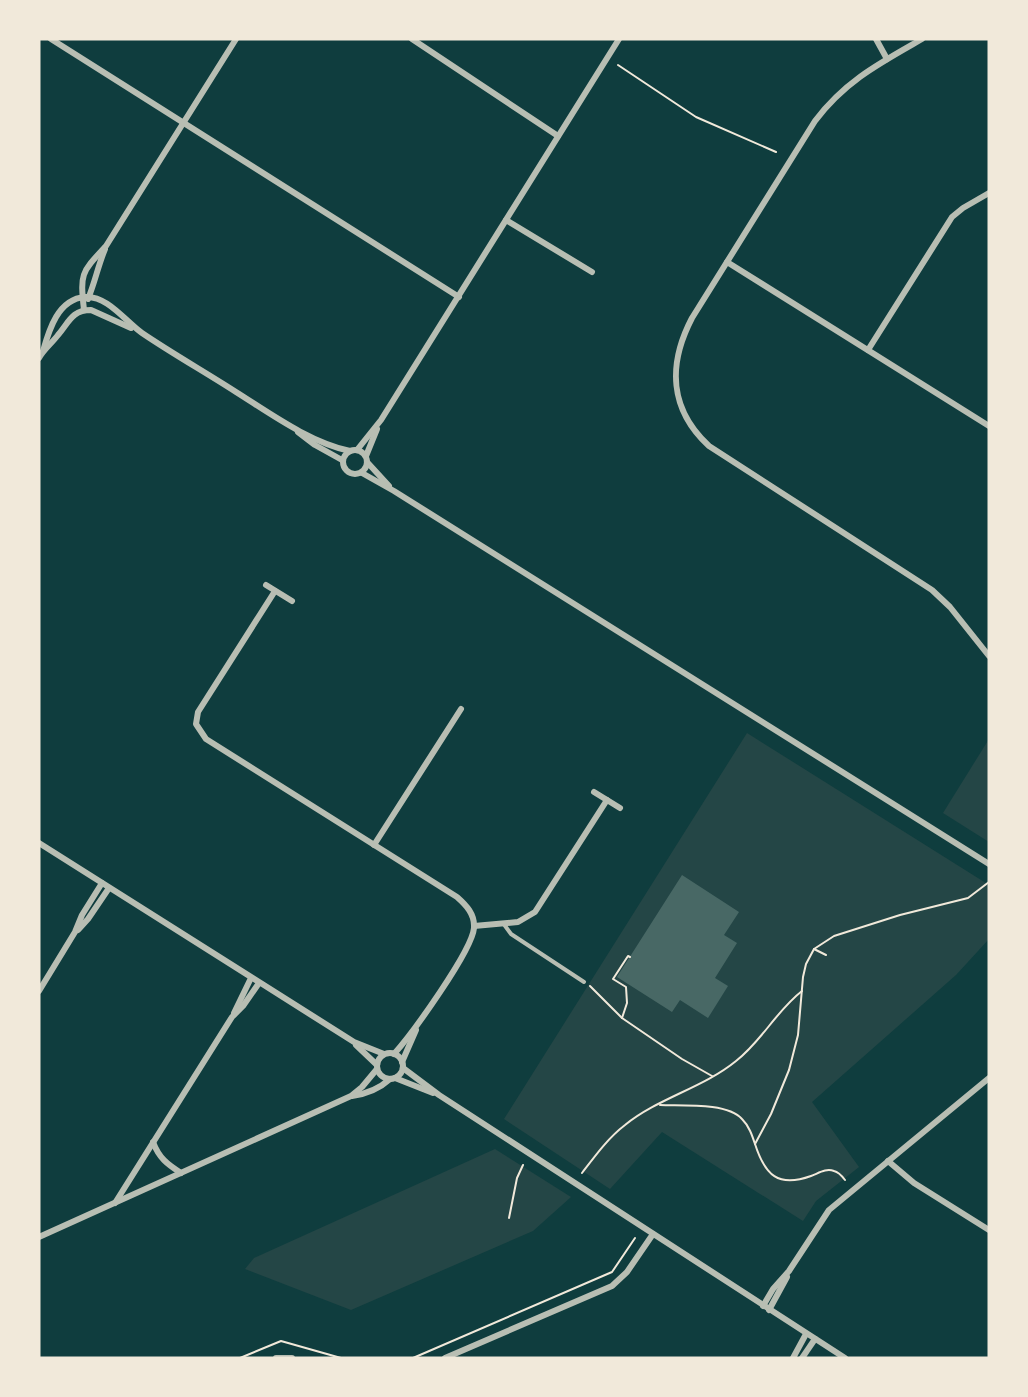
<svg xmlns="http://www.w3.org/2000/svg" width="1028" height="1397" viewBox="0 0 1028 1397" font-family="Mulish,sans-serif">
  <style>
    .green { fill: #244646 }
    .building { fill: #486865 }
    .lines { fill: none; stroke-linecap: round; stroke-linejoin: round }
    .path { stroke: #f1e9da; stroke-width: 2 }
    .service { stroke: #b8beb3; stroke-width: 4 }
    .minor { stroke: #b8beb3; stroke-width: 6 }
  </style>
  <rect width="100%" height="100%" fill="#0f3d3e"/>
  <g class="green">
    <polygon points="747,733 989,885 989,939 956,975 812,1102 859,1167 816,1201 803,1221 662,1132 610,1189 504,1119"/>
    <polygon points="989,739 989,842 943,813"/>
    <polygon points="495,1149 571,1197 533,1231 351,1310 245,1269 254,1258"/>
  </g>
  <polygon class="building" points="682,875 739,912 724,935 737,943 715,978 728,986 708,1018 680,1000 672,1012 617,977"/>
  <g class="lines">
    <g class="path">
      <polyline points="618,65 696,117 776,152"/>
      <polyline points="814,949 826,955"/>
      <polyline points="590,986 622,1018 682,1059 712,1076"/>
      <polyline points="622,1018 627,1003 626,987 613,979 628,956 630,957"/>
      <path d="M 660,1105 C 681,1106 727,1102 742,1119 C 749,1126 752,1135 755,1144"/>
      <path d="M 582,1173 C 595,1156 608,1138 625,1125 C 658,1098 703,1088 736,1061 C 762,1041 776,1011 802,991"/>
      <path d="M 845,1180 C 842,1176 839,1172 834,1171 C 826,1168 819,1173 811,1176 C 778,1188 765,1175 755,1144 L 771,1114 L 789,1070 L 798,1035 L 803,977 L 806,964 L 814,949 L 834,936 L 900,915 L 968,898 L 989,882"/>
      <polyline points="509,1218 517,1178 523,1165"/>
      <polyline points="240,1358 281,1341 341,1358"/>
      <polyline points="413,1358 612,1272 635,1238"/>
    </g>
    <polyline class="service" points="503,923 511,934 584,982"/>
    <g class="minor">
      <polyline points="51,39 459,297"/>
      <polyline points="412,39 558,136"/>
      <polyline points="876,39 887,59"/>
      <path d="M 922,39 C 880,63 845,81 815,121 L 692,318 C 668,364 669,409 709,446 L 932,590 L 950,607 L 989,656"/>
      <polyline points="506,220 592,272"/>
      <polyline points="727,262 989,426"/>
      <path d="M 88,299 C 95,282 98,266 105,249"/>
      <path d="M 84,310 C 80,273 81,273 106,246 L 236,39"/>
      <polyline points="868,350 952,217 963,208 989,193"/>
      <path d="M 43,351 C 49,330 58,299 85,297 C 107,295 126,322 142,333 C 173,354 205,372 236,392 C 271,414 309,442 350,451"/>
      <path d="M 39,358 C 44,349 52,343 58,335 C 69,322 72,310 91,310 L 131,328"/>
      <polyline points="298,432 315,445 342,460"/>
      <circle cx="355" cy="462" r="12"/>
      <polyline points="357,450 381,420 619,39"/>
      <polyline points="366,456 377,429"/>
      <polyline points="367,462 389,486"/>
      <polyline points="362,473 394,491 989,864"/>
      <polyline points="266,585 292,601"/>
      <path d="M 275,591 L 198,712 L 196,724 L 206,739 L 457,897 C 466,905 475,914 474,928 C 472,951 412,1034 394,1054"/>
      <polyline points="594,792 620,808"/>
      <polyline points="39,843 354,1042 384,1054"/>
      <polyline points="374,845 461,709"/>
      <polyline points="474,926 518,922 535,912 607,800"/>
      <polyline points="78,930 88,919 109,888"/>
      <polyline points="39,991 75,932 82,915 102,883"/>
      <polyline points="234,1013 251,978"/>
      <polyline points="356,1045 377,1065"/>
      <circle cx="390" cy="1066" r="13"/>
      <polyline points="402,1062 416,1030"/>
      <polyline points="403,1068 439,1095 845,1358"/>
      <polyline points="395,1078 433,1093"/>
      <path d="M 352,1096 C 366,1094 379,1089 390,1079"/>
      <path d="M 153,1142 C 159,1158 167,1164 181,1173"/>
      <polyline points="888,1161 914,1183 989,1230"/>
      <polyline points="115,1203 232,1017 243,1006 259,983"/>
      <polyline points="39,1237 351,1096 362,1087 377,1069"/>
      <polyline points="763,1306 773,1289 789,1271 829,1210 989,1078"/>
      <polyline points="769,1310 787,1277"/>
      <polyline points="276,1358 292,1358"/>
      <polyline points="445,1358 612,1286 627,1272 653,1234"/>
      <polyline points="793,1358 806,1334"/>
      <polyline points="802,1358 815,1339"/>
    </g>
  </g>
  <rect width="1028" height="1397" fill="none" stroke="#f1e9da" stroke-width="81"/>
</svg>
